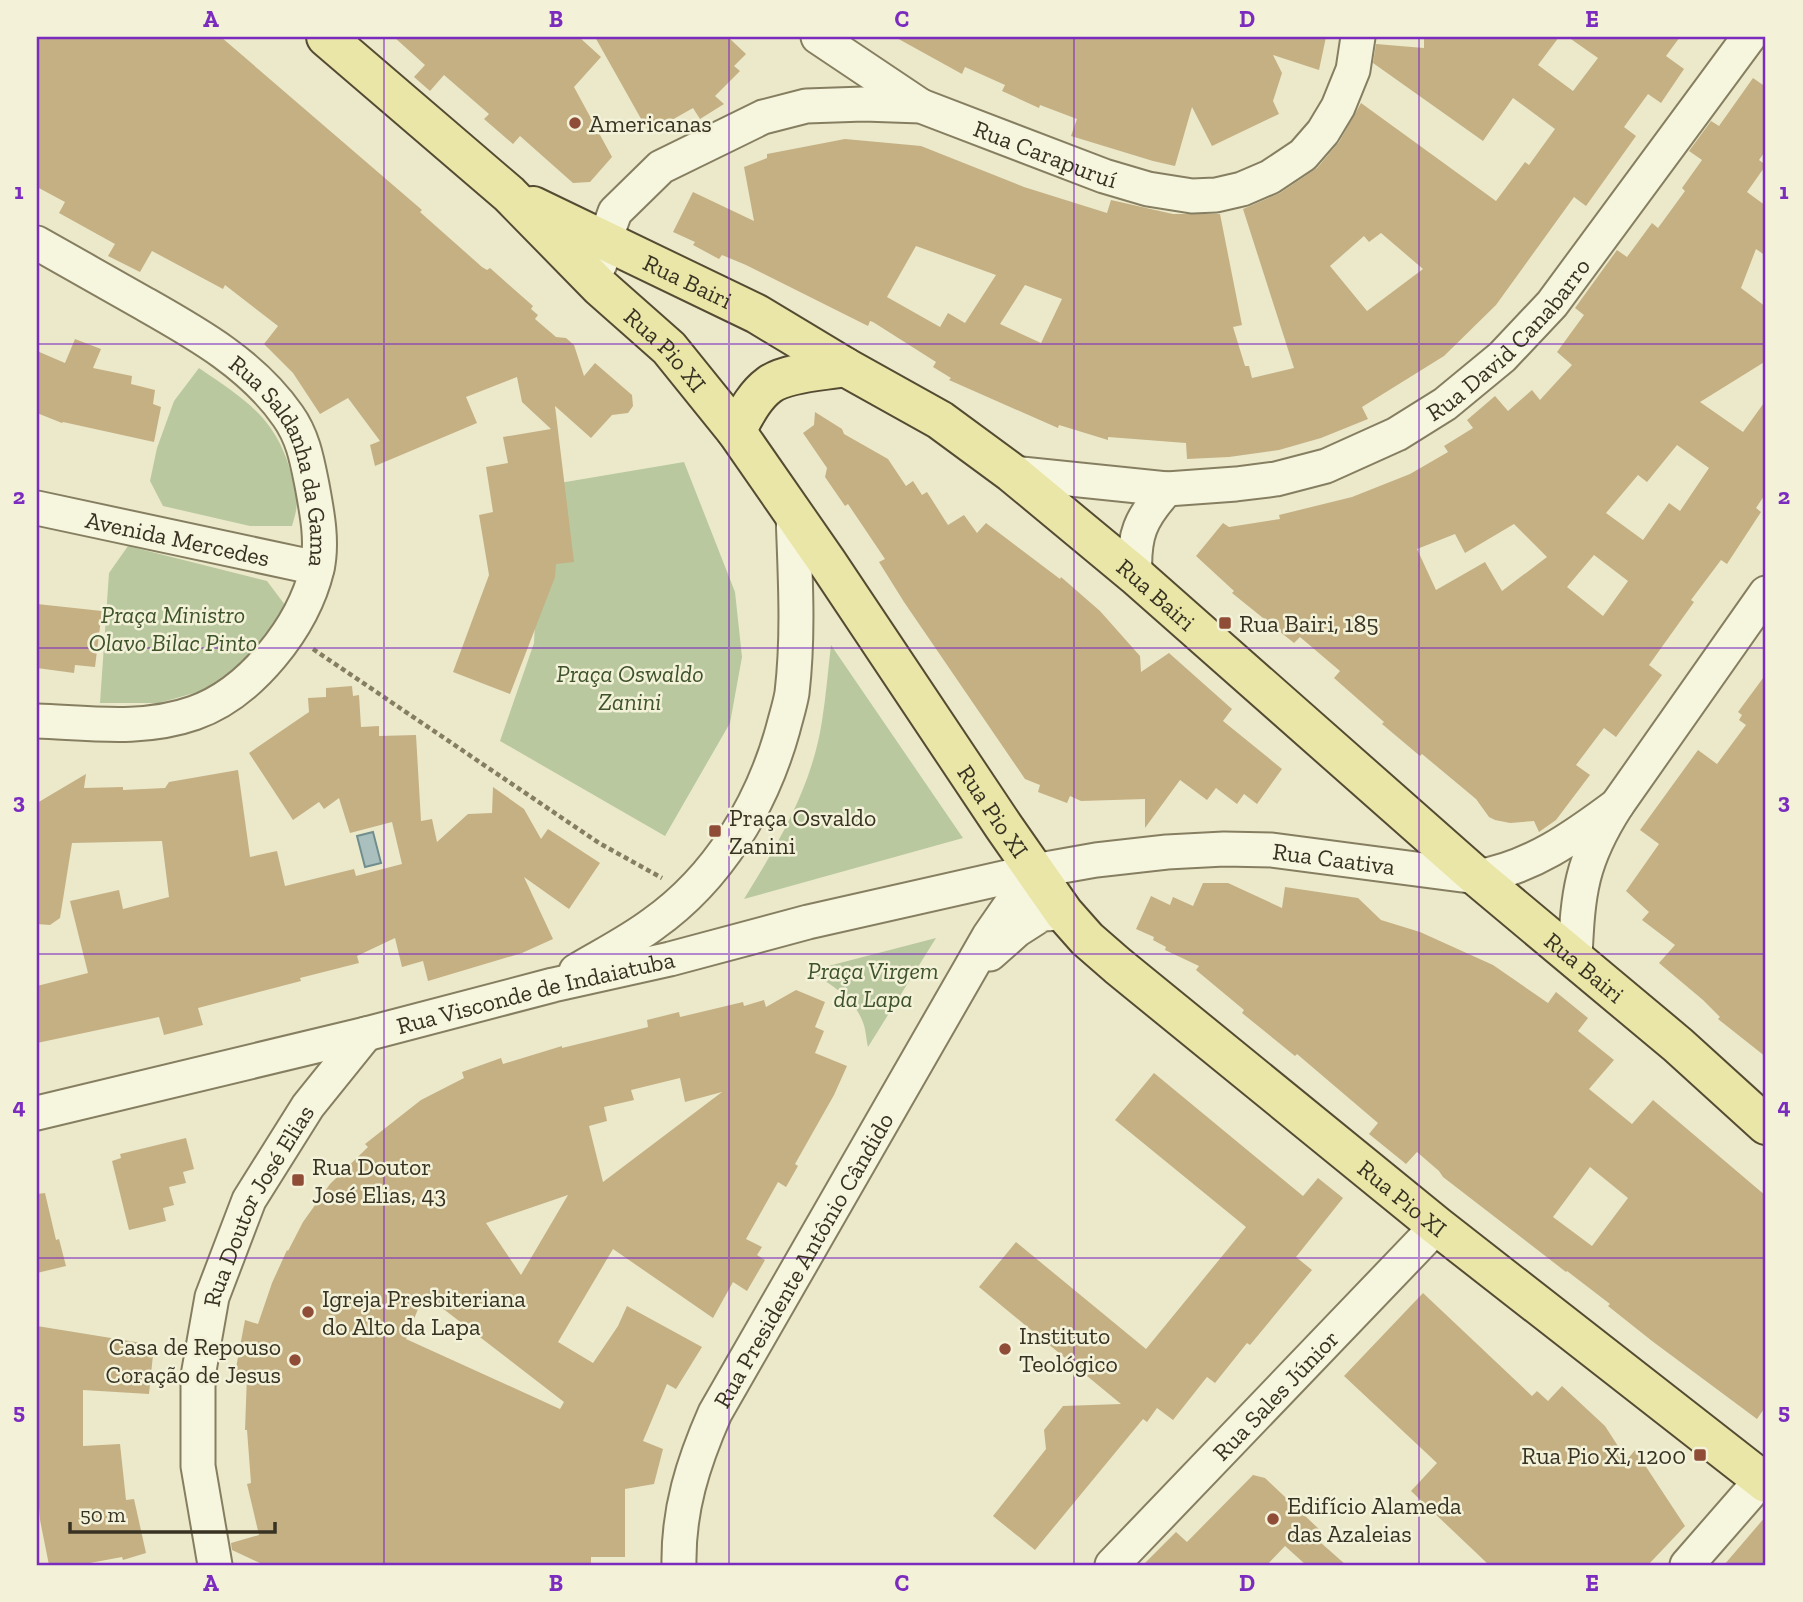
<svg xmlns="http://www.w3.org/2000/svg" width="1803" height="1602" viewBox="0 0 1803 1602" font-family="'Zilla Slab',serif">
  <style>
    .green { fill: #b9c89f }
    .water { fill: #aac0bf; stroke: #718e8e; stroke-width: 2 }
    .building { fill: #c5b084; fill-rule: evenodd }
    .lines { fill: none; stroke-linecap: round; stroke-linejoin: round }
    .minor-casing { stroke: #867e60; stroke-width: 37 }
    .major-casing { stroke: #554b33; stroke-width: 42 }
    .path { stroke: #867e60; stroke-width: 4.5; stroke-dasharray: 5 3.5; stroke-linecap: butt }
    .minor { stroke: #f6f5dd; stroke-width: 33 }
    .major { stroke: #eae6a7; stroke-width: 38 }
    .grid { fill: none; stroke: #7b2cbf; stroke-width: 2; stroke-opacity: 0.55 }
    .poi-dot { fill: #8f4c36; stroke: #f3f2d9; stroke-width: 2.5 }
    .labels { text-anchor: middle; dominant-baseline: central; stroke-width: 5; stroke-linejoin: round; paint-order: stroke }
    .poi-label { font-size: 24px; fill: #383222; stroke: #f3f2d9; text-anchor: start }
    .street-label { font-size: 24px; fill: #383222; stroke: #f3f2d9 }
    .park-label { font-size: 24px; font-style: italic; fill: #3e532b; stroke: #f3f2d9 }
    .neatline { fill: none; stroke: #7b2cbf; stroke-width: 2.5 }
    .grid-label { font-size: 23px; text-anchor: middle; font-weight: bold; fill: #7b2cbf }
  </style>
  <rect width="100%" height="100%" fill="#ebe9ca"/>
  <g class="green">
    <path d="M 199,368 C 244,399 276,417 291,473 C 297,499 300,500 292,526 L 250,526 L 163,506 L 150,481 L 157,448 L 174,401 Z"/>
    <polygon points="684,462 735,592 742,657 730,723 665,836 500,741 534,643 538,555 524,489"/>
    <polygon points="128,546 267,581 285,605 277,631 244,663 208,689 159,703 100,703 109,573"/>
    <path d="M 831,645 L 963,838 L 744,899 C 778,844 812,787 822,721 C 826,696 828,670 831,645 Z"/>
    <path d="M 936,938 L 868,1047 C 866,1039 866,1028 862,1020 C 853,997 829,983 809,971 Z"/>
  </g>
  <polygon class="water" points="373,832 381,863 365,867 357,836"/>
  <g class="building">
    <polygon points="37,37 221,37 422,210 420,212 482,267 487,270 490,268 533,306 531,309 538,315 535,319 556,337 566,338 574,345 584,376 595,363 632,395 633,406 628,413 612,415 591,438 555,406 574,562 556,564 555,577 510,694 453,672 489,575 479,515 493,512 486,467 508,463 503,437 551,429 522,402 517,377 466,397 477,423 375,466 370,445 380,441 348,398 320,414 293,373 264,344 278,326 225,285 223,289 152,251 140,272 108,256 115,244 59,213 65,202 37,187"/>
    <polygon points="394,37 579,37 601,57 574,87 612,157 590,182 573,183 520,136 513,144 484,119 489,114 444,75 430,91 414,77 425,65"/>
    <polygon points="595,37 728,37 746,54 734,66 740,71 715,96 724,104 700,119 693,108 649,133"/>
    <polygon points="895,37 1326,37 1319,70 1273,55 1282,73 1273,101 1279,114 1212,146 1192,107 1175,166 1153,161 1071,136 1077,119 1040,105 1039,108 1002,91 1005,85 965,67 962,74"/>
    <path d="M 1424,37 L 1559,37 L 1538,65 L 1573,91 L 1598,58 L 1568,37 L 1680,37 L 1666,56 L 1684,69 L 1661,103 L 1648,94 L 1624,127 L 1636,136 L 1586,206 L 1574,197 L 1496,305 L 1444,356 L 1362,407 L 1368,419 L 1321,438 L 1279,450 L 1229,457 L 1187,459 L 1186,443 L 1108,437 L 1108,440 L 1059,425 L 1058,428 L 949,380 L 951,378 L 933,367 L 936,362 L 873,322 L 870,321 L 868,326 L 746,265 L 722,255 L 719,259 L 693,245 L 695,242 L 673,232 L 693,192 L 754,221 L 744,167 L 767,158 L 767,154 L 845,139 L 921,146 L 1024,187 L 1107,213 L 1111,200 L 1173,214 L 1220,214 L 1242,325 L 1233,327 L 1245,366 L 1249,366 L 1252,378 L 1294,368 L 1243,209 L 1280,193 L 1317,168 L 1339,142 L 1361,103 L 1496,201 L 1525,162 L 1529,165 L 1555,129 L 1513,98 L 1483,141 L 1373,63 L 1376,44 L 1424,48 ZM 1381,233 L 1423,269 L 1367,311 L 1330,266 L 1364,236 L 1369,242 ZM 916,246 L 996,275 L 965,323 L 948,313 L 940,327 L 887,297 ZM 1025,285 L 1062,299 L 1041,343 L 1000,324 Z"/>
    <path d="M 1753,78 L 1766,87 L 1766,150 L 1759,160 L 1766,165 L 1747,192 L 1766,206 L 1766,256 L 1756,249 L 1741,288 L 1766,307 L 1766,361 L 1700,402 L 1743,432 L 1766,400 L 1766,493 L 1756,508 L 1761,512 L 1727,564 L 1721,560 L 1691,600 L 1694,602 L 1649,665 L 1662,675 L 1616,737 L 1604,728 L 1576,765 L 1590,775 L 1556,820 L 1539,832 L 1534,821 L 1510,823 L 1495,820 L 1489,817 L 1476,799 L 1422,754 L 1420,756 L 1382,724 L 1384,722 L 1334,678 L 1340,671 L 1300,637 L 1294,643 L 1232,593 L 1234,591 L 1196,556 L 1223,523 L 1229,527 L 1280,519 L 1279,515 L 1352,497 L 1410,474 L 1448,452 L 1444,446 L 1473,428 L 1467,420 L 1495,396 L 1508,411 L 1532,390 L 1540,400 L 1572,365 L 1557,352 L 1584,315 L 1575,308 L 1617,250 L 1627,257 L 1652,223 L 1658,228 L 1685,191 L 1682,188 L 1702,160 L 1689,151 L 1711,121 L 1719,126 ZM 1677,445 L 1709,468 L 1680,511 L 1669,503 L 1643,540 L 1606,513 L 1638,475 L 1647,482 ZM 1514,524 L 1547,557 L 1502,591 L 1485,562 L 1436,590 L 1417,549 L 1455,534 L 1465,553 ZM 1594,555 L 1628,581 L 1603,616 L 1567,587 Z"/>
    <polygon points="75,339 101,349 93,368 132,376 131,384 155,390 153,404 161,407 154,442 63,422 62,423 37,413 37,351 65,363"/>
    <polygon points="815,412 842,429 844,434 888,459 906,486 913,481 922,495 927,492 948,525 964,515 977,533 986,523 1060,579 1061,577 1100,611 1140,656 1141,672 1169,653 1232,709 1223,721 1282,769 1257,804 1244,794 1237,804 1216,788 1207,800 1180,780 1145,828 1145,799 1081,801 1070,796 1067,803 1038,792 1040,785 1025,779 904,602 879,562 885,559 848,504 845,506 825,477 827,468 803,433 814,425"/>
    <polygon points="37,604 102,611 95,667 75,665 74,673 37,668"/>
    <polygon points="1766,674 1766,1057 1718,1019 1720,1017 1703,1000 1659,963 1675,945 1642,920 1649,912 1626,891 1659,844 1640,830 1698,750 1717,764 1746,725 1739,720 1742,715 1738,712"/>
    <polygon points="352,686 353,696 359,695 361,727 379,726 379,736 416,735 421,821 432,819 437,842 468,814 492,813 493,787 524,809 541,839 548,829 600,863 569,909 524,877 553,939 522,953 428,981 423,961 402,967 395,938 357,956 359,963 300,978 301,981 198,1008 203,1025 164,1035 159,1017 37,1043 37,986 88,973 70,901 119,890 123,909 169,897 162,841 72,843 60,918 50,925 37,924 37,803 86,774 84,788 123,787 123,790 165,788 169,782 238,770 250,857 277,851 285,886 354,869 356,876 402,864 392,822 350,833 339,798 324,809 319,802 293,820 249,753 309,712 308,698 326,697 326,688"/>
    <path d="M 1203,883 L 1228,883 L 1282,908 L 1285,887 L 1358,898 L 1381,920 L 1420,932 L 1493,965 L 1548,1003 L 1556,992 L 1588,1018 L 1578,1031 L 1614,1060 L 1589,1089 L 1632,1124 L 1653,1100 L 1766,1196 L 1766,1406 L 1757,1419 L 1652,1341 L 1608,1306 L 1610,1304 L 1567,1271 L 1566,1272 L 1443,1177 L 1439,1171 L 1417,1152 L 1406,1164 L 1369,1134 L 1378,1123 L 1297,1054 L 1295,1056 L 1242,1013 L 1244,1010 L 1196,970 L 1199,966 L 1165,950 L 1166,947 L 1153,940 L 1154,937 L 1136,929 L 1151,896 L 1170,905 L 1173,897 L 1193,906 ZM 1590,1167 L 1628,1198 L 1592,1246 L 1553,1217 Z"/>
    <path d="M 796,990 L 825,1002 L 815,1027 L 824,1031 L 815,1053 L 847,1066 L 834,1095 L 795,1164 L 798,1166 L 786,1187 L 778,1182 L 746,1239 L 762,1247 L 757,1255 L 765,1260 L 747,1291 L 733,1282 L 713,1318 L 613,1249 L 558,1342 L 593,1363 L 618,1326 L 627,1306 L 702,1347 L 676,1389 L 667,1384 L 643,1441 L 663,1449 L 654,1484 L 625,1489 L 625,1557 L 591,1557 L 591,1565 L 264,1565 L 232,1550 L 231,1543 L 259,1535 L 247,1484 L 251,1483 L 247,1430 L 245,1430 L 247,1375 L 235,1373 L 245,1320 L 258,1324 L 272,1283 L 287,1250 L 288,1251 L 303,1222 L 330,1184 L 368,1147 L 365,1144 L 421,1100 L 464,1078 L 462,1072 L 501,1058 L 503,1064 L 562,1046 L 562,1048 L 648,1027 L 647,1020 L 679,1012 L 680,1017 L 743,1002 L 744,1006 L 764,1000 L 766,1007 ZM 680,1078 L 685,1102 L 722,1092 L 603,1182 L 589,1126 L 607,1121 L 604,1107 L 634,1100 L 631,1090 ZM 568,1195 L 521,1275 L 486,1223 ZM 424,1294 L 564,1402 L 560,1409 L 406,1339 Z"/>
    <polygon points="1154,1073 1303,1196 1318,1178 1343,1198 1296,1257 1312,1270 1250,1345 1247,1343 1215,1383 1207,1377 1173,1420 1157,1408 1147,1422 1143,1419 1035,1550 993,1516 1046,1449 1044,1430 1063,1406 1121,1404 979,1287 1016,1242 1146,1349 1246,1227 1115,1120"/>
    <polygon points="186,1138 194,1169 183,1172 186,1183 169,1187 174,1205 163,1208 166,1221 129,1230 112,1161 121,1158 120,1154"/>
    <polygon points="45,1193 56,1240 59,1239 66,1266 37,1273 37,1194"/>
    <polygon points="1423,1293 1532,1396 1537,1391 1548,1401 1562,1386 1605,1426 1627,1460 1635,1450 1685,1526 1648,1565 1489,1565 1411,1491 1437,1463 1344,1376"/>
    <polygon points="37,1326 154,1345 149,1394 83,1390 83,1446 120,1444 126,1500 134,1499 146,1553 123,1560 122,1557 79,1565 49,1565 40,1520 37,1480"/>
    <polygon points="1253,1475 1265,1478 1321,1531 1320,1542 1346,1565 1306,1565 1285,1546 1267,1565 1143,1565 1176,1532 1187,1542"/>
    <polygon points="1766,1516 1766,1565 1724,1565"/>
  </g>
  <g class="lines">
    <defs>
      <g id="minor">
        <polyline points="818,37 921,106"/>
        <path id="s1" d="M 37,243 C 72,263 108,283 143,303 C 196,333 252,364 288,416 C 303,437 307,460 312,485 C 317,512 323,542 317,569 C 303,627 251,693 194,713 C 143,731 90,723 37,721"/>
        <path id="s2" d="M 600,264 L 605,240 L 615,212 L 661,167 L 763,117 L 806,106 L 864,104 L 921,106 L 1104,176 L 1148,189 L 1192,196 L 1216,195 L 1242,189 L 1270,177 L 1303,155 L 1323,132 L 1338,107 L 1353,70 L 1358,37"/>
        <path id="s3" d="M 1012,473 L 1167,489 L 1236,484 L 1276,479 L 1326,466 L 1397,434 L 1445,404 L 1502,357 L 1552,304 L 1749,37"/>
        <path id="s4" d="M 37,508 L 317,568"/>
        <path d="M 1135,575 C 1133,536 1140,518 1167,489"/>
        <polyline points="990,954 1017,930 1042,914 1064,913"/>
        <path d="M 1575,957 C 1578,892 1581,861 1617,805 L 1766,593"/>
        <path d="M 576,971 C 601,956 629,942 653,924 C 718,878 762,805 783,729 C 786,717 790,705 792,693 C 799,633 795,573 793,513"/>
        <path id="s5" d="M 37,1113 L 366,1034 L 553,985 L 670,959 L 808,922 L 1034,871 L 1096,860 L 1167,852 L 1224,849 L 1272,850 L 1477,877 C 1531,868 1574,837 1617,805"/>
        <path id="s6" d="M 215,1565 L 198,1466 L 198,1376 L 212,1297 L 249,1200 L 308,1106 L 366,1034"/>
        <path id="s7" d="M 679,1565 C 678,1510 693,1463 715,1413 L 989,936 L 1034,871"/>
        <path id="s8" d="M 1112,1565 L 1437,1226"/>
        <polyline points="1687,1565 1762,1479"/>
      </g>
      <g id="major">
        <path id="s9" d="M 326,37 L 509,194 L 600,287 L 669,348 L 736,431 L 827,562 L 1004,827 L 1064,913 L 1087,939 L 1118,966 L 1437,1226 L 1766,1483"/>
        <path id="s10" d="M 533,206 L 757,314 L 845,367 L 940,420 L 1012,473 L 1135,575 L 1477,877 L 1678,1045 L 1766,1125"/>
        <path d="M 736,431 C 745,415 754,396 769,385 C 786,372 824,371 845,367"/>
      </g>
    </defs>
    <use href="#minor" class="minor-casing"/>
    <use href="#major" class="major-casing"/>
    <polyline class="path" points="313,649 599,843 662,878"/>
    <use href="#minor" class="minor"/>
    <use href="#major" class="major"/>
  </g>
  <path class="grid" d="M 384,37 L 384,1565M 729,37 L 729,1565M 1074,37 L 1074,1565M 1419,37 L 1419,1565M 37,344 L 1766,344M 37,648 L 1766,648M 37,954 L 1766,954M 37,1258 L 1766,1258"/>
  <g class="poi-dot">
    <circle cx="575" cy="123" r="7"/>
    <rect x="1218" y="616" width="14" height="14" rx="3.5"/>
    <rect x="708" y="824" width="14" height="14" rx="3.5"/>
    <rect x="291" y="1173" width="14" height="14" rx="3.5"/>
    <circle cx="308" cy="1312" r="7"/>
    <circle cx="1005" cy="1349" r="7"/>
    <circle cx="295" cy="1360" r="7"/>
    <rect x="1693" y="1448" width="14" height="14" rx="3.5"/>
    <circle cx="1273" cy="1519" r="7"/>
  </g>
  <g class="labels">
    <g class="poi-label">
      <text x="589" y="123">Americanas</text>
      <text x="1239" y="623">Rua Bairi, 185</text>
      <text x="729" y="817">Praça Osvaldo<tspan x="729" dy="28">Zanini</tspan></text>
      <text x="312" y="1166">Rua Doutor<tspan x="312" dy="28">José Elias, 43</tspan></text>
      <text x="322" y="1298">Igreja Presbiteriana<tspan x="322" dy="28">do Alto da Lapa</tspan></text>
      <text x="1019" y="1335">Instituto<tspan x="1019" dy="28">Teológico</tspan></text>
      <text x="281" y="1346" text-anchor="end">Casa de Repouso<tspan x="281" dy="28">Coração de Jesus</tspan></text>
      <text x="1686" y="1455" text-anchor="end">Rua Pio Xi, 1200</text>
      <text x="1287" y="1505">Edifício Alameda<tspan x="1287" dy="28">das Azaleias</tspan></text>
    </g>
    <g class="street-label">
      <text stroke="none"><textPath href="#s2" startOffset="525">Rua Carapuruí</textPath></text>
      <text stroke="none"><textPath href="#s10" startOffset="172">Rua Bairi</textPath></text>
      <text stroke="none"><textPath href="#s3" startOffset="542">Rua David Canabarro</textPath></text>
      <text stroke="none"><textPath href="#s9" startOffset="462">Rua Pio XI</textPath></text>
      <text stroke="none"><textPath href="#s1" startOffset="346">Rua Saldanha da Gama</textPath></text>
      <text stroke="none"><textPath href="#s4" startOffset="144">Avenida Mercedes</textPath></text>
      <text stroke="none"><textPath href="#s10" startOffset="738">Rua Bairi</textPath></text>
      <text stroke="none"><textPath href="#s9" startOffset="1029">Rua Pio XI</textPath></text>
      <text stroke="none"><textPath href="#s5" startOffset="1328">Rua Caativa</textPath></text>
      <text stroke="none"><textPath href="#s10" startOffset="1306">Rua Bairi</textPath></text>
      <text stroke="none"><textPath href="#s5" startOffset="513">Rua Visconde de Indaiatuba</textPath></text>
      <text stroke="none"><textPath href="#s9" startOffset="1596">Rua Pio XI</textPath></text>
      <text stroke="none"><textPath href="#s6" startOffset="373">Rua Doutor José Elias</textPath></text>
      <text stroke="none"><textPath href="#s7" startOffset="334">Rua Presidente Antônio Cândido</textPath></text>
      <text stroke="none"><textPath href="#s8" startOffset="236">Rua Sales Júnior</textPath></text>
    </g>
    <g class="park-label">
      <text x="173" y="614">Praça Ministro<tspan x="173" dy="28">Olavo Bilac Pinto</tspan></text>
      <text x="630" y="673">Praça Oswaldo<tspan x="630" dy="28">Zanini</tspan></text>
      <text x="873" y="970">Praça Virgem<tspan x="873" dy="28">da Lapa</tspan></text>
    </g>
  </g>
  <rect width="1803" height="1602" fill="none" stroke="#f3f2d9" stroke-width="77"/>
  <path d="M70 1522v10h205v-10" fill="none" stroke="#383222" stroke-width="3.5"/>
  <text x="80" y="1522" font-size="21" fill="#383222" stroke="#f3f2d9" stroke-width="5" paint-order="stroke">50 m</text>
  <rect x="38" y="38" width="1726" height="1526" class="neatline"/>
  <g class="grid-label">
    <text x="211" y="27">A</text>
    <text x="556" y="27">B</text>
    <text x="902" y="27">C</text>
    <text x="1247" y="27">D</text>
    <text x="1592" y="27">E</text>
    <text x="19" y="199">1</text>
    <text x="1784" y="199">1</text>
    <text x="19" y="504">2</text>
    <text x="1784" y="504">2</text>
    <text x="19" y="809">3</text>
    <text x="1784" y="809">3</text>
    <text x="19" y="1114">4</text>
    <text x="1784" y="1114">4</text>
    <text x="19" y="1419">5</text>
    <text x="1784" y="1419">5</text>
    <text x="211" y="1591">A</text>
    <text x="556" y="1591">B</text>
    <text x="902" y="1591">C</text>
    <text x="1247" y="1591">D</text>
    <text x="1592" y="1591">E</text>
  </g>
</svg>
